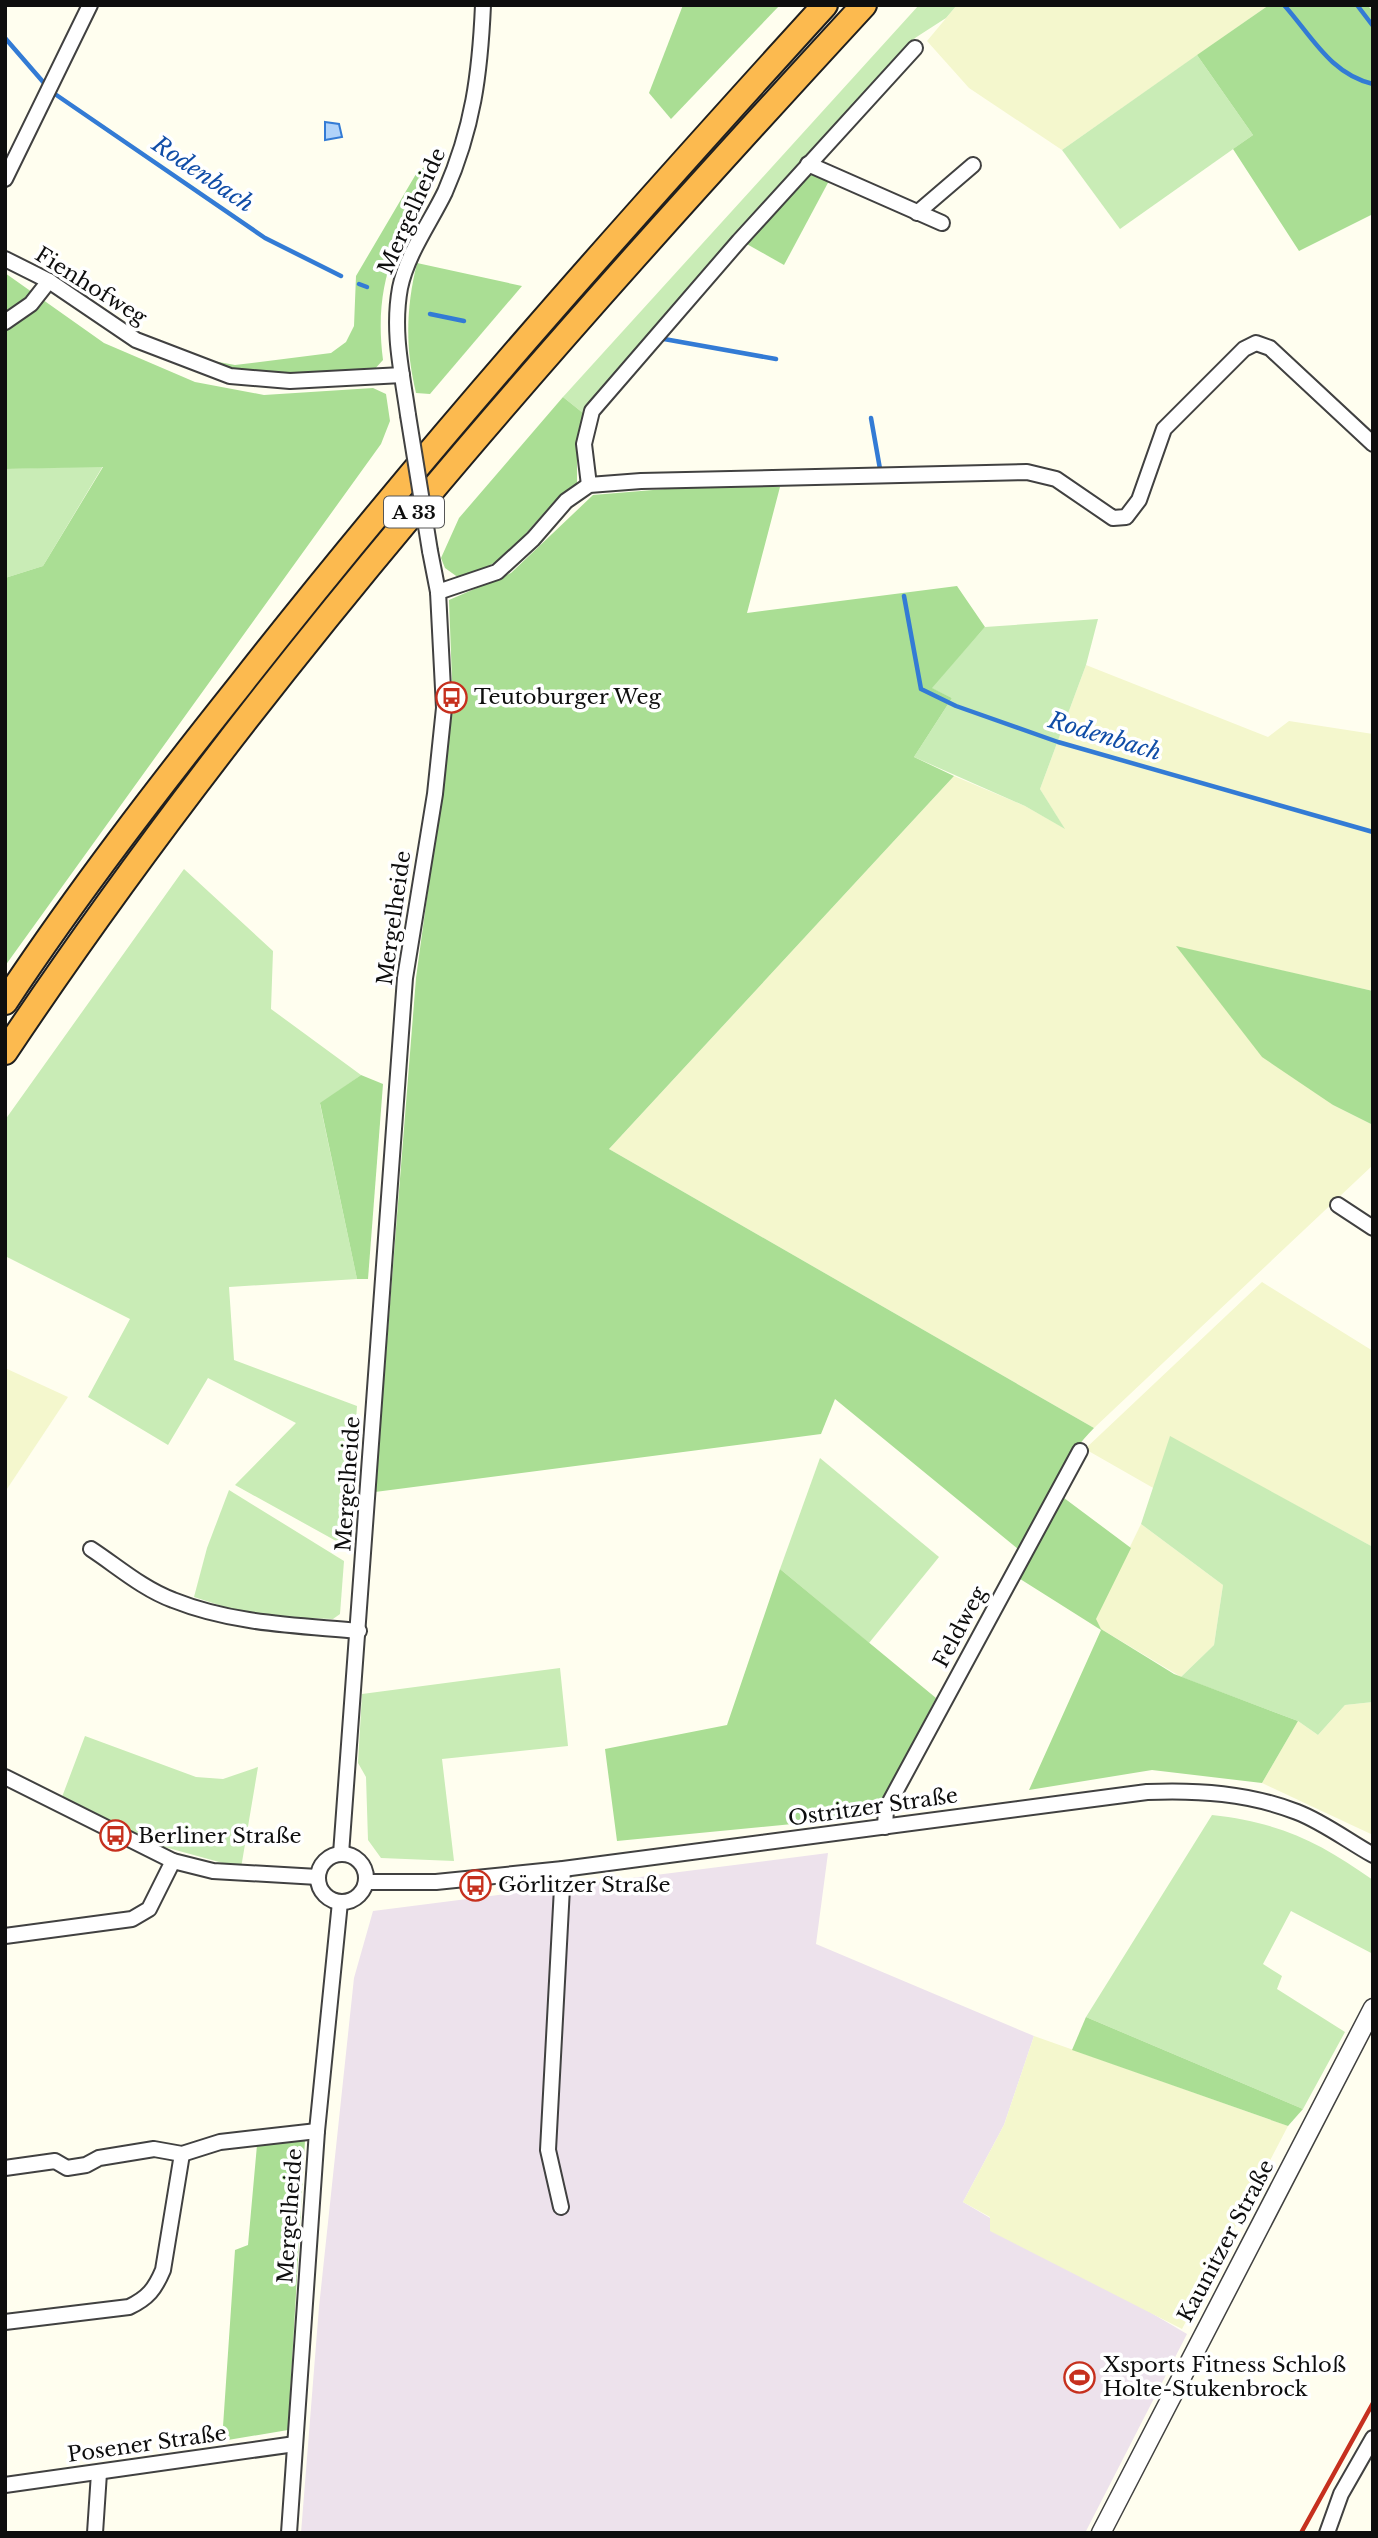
<svg xmlns="http://www.w3.org/2000/svg" width="1378" height="2538" viewBox="0 0 1378 2538" font-family="'Libre Baskerville',serif">
  <style>
    .industrial { fill: #ede2ec }
    .farmland { fill: #f4f7cd }
    .green { fill: #c9ecb6 }
    .forest { fill: #aade94 }
    .water { fill: #b0d3fa; stroke: #337bd5; stroke-width: 2 }
    .lines { fill: none; stroke-linecap: round; stroke-linejoin: round }
    .stream { stroke: #337bd5; stroke-width: 4.5 }
    .minor-casing { stroke: #414141; stroke-width: 18 }
    .tertiary-casing { stroke: #414141; stroke-width: 21 }
    .motorway-casing { stroke: #1f1f1f; stroke-width: 28 }
    .minor { stroke: #fff; stroke-width: 14 }
    .tertiary { stroke: #fff; stroke-width: 18 }
    .motorway { stroke: #fcba4f; stroke-width: 24 }
    .rail { stroke: #c6301e; stroke-width: 4.5 }
    .minor-bridge-casing { stroke: #414141; stroke-width: 18; stroke-linecap: butt }
    .minor-bridge { stroke: #fff; stroke-width: 14 }
    .labels { text-anchor: middle; dominant-baseline: central; stroke-width: 7; stroke-linejoin: round; paint-order: stroke }
    .shield { fill: #fff; stroke: #565656; stroke-width: 2 }
    .shield-label { font-size: 19px; font-weight: bold; fill: #0e0e0e }
    .street-label { font-size: 21px; fill: #0e0e0e; stroke: #fff }
    .poi-label { font-size: 21px; fill: #0e0e0e; stroke: #fff; text-anchor: start }
    .water-label { font-size: 23px; font-style: italic; fill: #104da7; stroke: #fff }
  </style>
  <rect width="100%" height="100%" fill="#fffeef"/>
  <polygon class="industrial" points="828,1853 816,1944 1034,2036 1004,2125 963,2202 1187,2334 1085,2533 301,2533 319,2307 354,1978 373,1911"/>
  <g class="farmland">
    <polygon points="957,5 1269,5 1062,150 969,88 927,41"/>
    <polygon points="1086,665 1268,737 1289,721 1373,734 1373,991 1177,947 1333,1105 1373,1125 1373,1165 1094,1428 609,1149 954,776 1025,806 1064,828 1040,789"/>
    <polygon points="1262,1282 1373,1351 1373,1547 1170,1437 1155,1489 1085,1449"/>
    <polygon points="5,1368 68,1397 5,1492"/>
    <polygon points="1141,1524 1223,1585 1214,1645 1181,1677 1101,1629 1095,1619"/>
    <polygon points="1373,1702 1373,1835 1262,1783 1298,1721 1318,1735 1345,1705"/>
    <polygon points="1034,2036 1288,2126 1182,2329 990,2231 990,2217 963,2202 1004,2125"/>
  </g>
  <g class="green">
    <polygon points="919,5 957,5 946,18 915,38 592,399 583,413 563,397"/>
    <polygon points="1197,55 1253,135 1120,229 1062,150"/>
    <polygon points="103,466 43,566 5,578 5,469"/>
    <polygon points="1098,619 1086,665 1040,789 1065,829 1025,806 914,757 952,698 931,688 985,627"/>
    <polygon points="184,869 273,951 271,1009 361,1075 320,1104 357,1279 229,1287 234,1360 357,1406 347,1547 235,1485 296,1423 208,1378 168,1445 88,1397 130,1319 5,1256 5,1120"/>
    <polygon points="1170,1436 1373,1547 1373,1702 1345,1705 1318,1735 1298,1721 1181,1677 1214,1645 1223,1585 1141,1524"/>
    <polygon points="820,1458 939,1557 869,1643 780,1569"/>
    <polygon points="229,1490 344,1561 340,1614 333,1619 253,1616 194,1597 207,1548"/>
    <polygon points="560,1668 568,1746 442,1759 454,1861 381,1858 368,1840 366,1777 358,1763 362,1694"/>
    <polygon points="85,1736 196,1777 223,1779 258,1767 241,1868 161,1846 62,1797"/>
    <path d="M 1212,1815 C 1278,1822 1320,1842 1373,1880 L 1373,1954 L 1291,1911 L 1263,1964 L 1282,1976 L 1277,1989 L 1345,2032 L 1303,2109 L 1086,2017 Z"/>
  </g>
  <g class="forest">
    <polygon points="683,5 780,5 671,119 649,93"/>
    <polygon points="1269,5 1367,5 1373,11 1373,214 1299,251 1233,149 1253,135 1197,55"/>
    <path d="M 432,160 L 442,160 C 402,231 372,274 383,360 L 373,371 L 291,376 L 231,371 L 186,356 L 235,365 L 331,353 L 346,342 L 354,326 L 356,276 L 416,174 Z"/>
    <polygon points="813,172 830,179 784,265 745,243 800,178"/>
    <path d="M 417,263 L 522,286 L 430,394 L 416,393 C 405,347 406,308 417,263 Z"/>
    <polygon points="5,273 104,343 195,382 264,395 373,388 386,394 390,421 381,444 5,966 5,578 43,566 103,467 5,469"/>
    <path d="M 563,397 L 583,413 L 577,447 L 577,483 C 568,493 557,500 548,509 C 514,544 509,563 459,578 L 445,568 L 441,558 L 459,518 Z"/>
    <path d="M 689,487 L 780,487 L 747,613 L 957,586 L 985,627 L 932,688 L 952,698 L 914,757 L 954,776 L 609,1149 L 1094,1428 C 1061,1461 1041,1508 1018,1549 L 835,1399 L 821,1434 L 375,1492 L 416,978 L 453,707 L 449,600 L 511,573 L 593,495 Z"/>
    <polygon points="1176,946 1373,991 1373,1125 1333,1105 1262,1057"/>
    <polygon points="361,1075 383,1084 368,1279 357,1279 320,1103"/>
    <polygon points="1060,1495 1131,1548 1096,1619 1101,1629 1174,1674 1298,1721 1262,1783 1152,1770 1029,1790 1101,1630 1017,1577"/>
    <polygon points="780,1569 936,1698 874,1816 617,1841 605,1749 727,1725"/>
    <polygon points="1086,2017 1303,2109 1288,2126 1072,2050"/>
    <polygon points="305,2140 288,2430 222,2441 235,2250 248,2245 257,2145"/>
  </g>
  <polygon class="water" points="325,122 339,124 342,137 325,140"/>
  <g class="lines">
    <g class="stream">
      <path d="M 1284,5 C 1311,35 1330,74 1373,84"/>
      <polyline points="1357,5 1373,26"/>
      <polyline points="5,38 44,83"/>
      <polyline points="52,92 265,238 341,276"/>
      <polyline points="359,284 367,287"/>
      <polyline points="430,314 464,321"/>
      <polyline points="664,339 776,359"/>
      <polyline points="871,418 880,469"/>
      <polyline points="904,596 921,689 956,706 1058,742 1373,832"/>
    </g>
    <defs>
      <g id="minor">
        <polyline points="808,164 942,223"/>
        <polyline points="5,179 90,5"/>
        <polyline points="917,213 973,165"/>
        <polyline points="5,259 49,281 136,340 230,376 290,381 402,375"/>
        <polyline points="5,322 31,304 49,281"/>
        <path d="M 408,415 C 402,372 392,332 400,288 C 407,254 430,223 445,192 C 473,128 480,74 483,5"/>
        <polyline points="589,485 584,444 592,411 739,241 915,48"/>
        <polyline points="438,592 497,572 533,539 566,501 589,485 641,481 1027,472 1056,479 1113,518 1126,517 1139,500 1164,429 1244,349 1256,343 1270,348 1373,444"/>
        <polyline points="1338,1205 1373,1228"/>
        <path d="M 91,1549 C 117,1566 143,1589 173,1600 C 233,1624 295,1625 359,1631"/>
        <polyline points="5,1777 173,1861 213,1871 318,1877"/>
        <polyline points="885,1827 886,1809 1080,1451"/>
        <polyline points="341,1854 405,978 435,794 444,708 438,592 430,551"/>
        <circle cx="342" cy="1878" r="24"/>
        <path d="M 366,1882 L 436,1882 L 563,1869 L 1147,1792 C 1198,1790 1248,1793 1297,1812 C 1323,1822 1348,1841 1373,1855"/>
        <polyline points="5,1936 132,1919 149,1909 173,1861"/>
        <polyline points="5,2168 55,2161 67,2168 86,2165 99,2158 154,2149 182,2154 220,2142 317,2131"/>
        <polyline points="561,2207 548,2150 563,1869"/>
        <path d="M 5,2322 L 129,2307 C 148,2298 155,2289 163,2270 L 182,2154"/>
        <polyline points="5,2485 295,2444"/>
        <polyline points="95,2533 99,2473"/>
        <polyline points="289,2533 317,2131 340,1902"/>
        <polyline points="1327,2533 1341,2494 1373,2438"/>
      </g>
      <polyline id="tertiary" points="1101,2533 1373,2008"/>
      <g id="motorway">
        <path d="M 5,1002 C 78,892 159,787 241,684 C 425,449 624,226 825,5"/>
        <path d="M 5,1052 C 256,676 558,337 864,5"/>
      </g>
    </defs>
    <use href="#minor" class="minor-casing"/>
    <use href="#tertiary" class="tertiary-casing"/>
    <use href="#motorway" class="motorway-casing"/>
    <use href="#minor" class="minor"/>
    <use href="#tertiary" class="tertiary"/>
    <use href="#motorway" class="motorway"/>
    <polyline class="rail" points="1301,2533 1373,2403"/>
    <defs>
      <polyline id="minor-bridge" points="408,415 430,551"/>
    </defs>
    <use href="#minor-bridge" class="minor-bridge-casing"/>
    <use href="#minor-bridge" class="minor-bridge"/>
  </g>
  <defs>
    <symbol id="bus-ring" viewBox="-11 -11 22 22"><circle r="9.5" fill="#fff" stroke="#c6301e" stroke-width="1.5"/><path d="M-5-6H5V4H4V6H2V4H-2V6H-4V4H-5ZM-3.5-4V0h7V-4ZM-3.5 1.2v1.5H-2V1.2ZM2 1.2v1.5H3.5V1.2Z" fill="#c6301e"/></symbol>
    <symbol id="stadium-ring" viewBox="-11 -11 22 22"><circle r="9.5" fill="#fff" stroke="#c6301e" stroke-width="1.5"/><path d="M0-5a6.5 5 0 1 0 0 10a6.5 5 0 1 0 0-10ZM-3.5-1.8h7v3.6h-7Z" fill="#c6301e"/></symbol>
  </defs>
  <g fill-rule="evenodd">
    <use href="#bus-ring" x="434" y="680" width="35" height="35"/>
    <use href="#bus-ring" x="98" y="1818" width="35" height="35"/>
    <use href="#bus-ring" x="458" y="1868" width="35" height="35"/>
    <use href="#stadium-ring" x="1062" y="2360" width="35" height="35"/>
  </g>
  <g class="labels">
    <rect class="shield" x="384" y="496.5" width="60" height="31" rx="5"/>
    <g class="shield-label">
      <text x="414" y="512">A 33</text>
    </g>
    <g class="street-label">
      <text transform="translate(412 211) rotate(-66)">Mergelheide</text>
      <text transform="translate(91 286) rotate(32)">Fienhofweg</text>
      <text transform="translate(394 918) rotate(-82)">Mergelheide</text>
      <text transform="translate(348 1484) rotate(-86)">Mergelheide</text>
      <text transform="translate(960 1627) rotate(-62)">Feldweg</text>
      <text transform="translate(873 1807) rotate(-8)">Ostritzer Straße</text>
      <text transform="translate(290 2216) rotate(-86)">Mergelheide</text>
      <text transform="translate(1226 2241) rotate(-62)">Kaunitzer Straße</text>
      <text transform="translate(147 2444) rotate(-8)">Posener Straße</text>
    </g>
    <g class="poi-label">
      <text x="474" y="697">Teutoburger Weg</text>
      <text x="138" y="1836">Berliner Straße</text>
      <text x="498" y="1885">Görlitzer Straße</text>
      <text x="1103" y="2365">Xsports Fitness Schloß<tspan x="1103" dy="24">Holte-Stukenbrock</tspan></text>
    </g>
    <g class="water-label">
      <text transform="translate(203 174) rotate(34)">Rodenbach</text>
      <text transform="translate(1105 736) rotate(17)">Rodenbach</text>
    </g>
  </g>
  <rect width="1378" height="2538" fill="none" stroke="#0e0e0e" stroke-width="14"/>
</svg>
